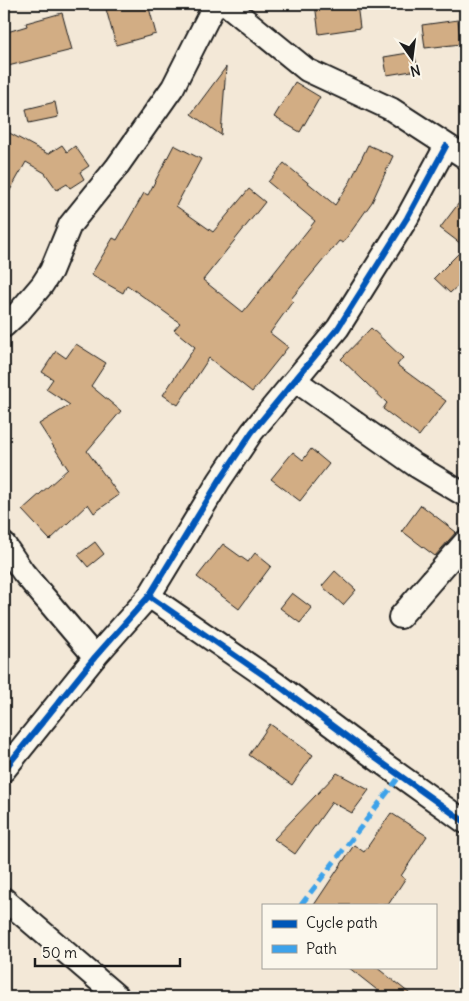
<svg xmlns="http://www.w3.org/2000/svg" width="469" height="1001" viewBox="0 0 469 1001" font-family="Delius,sans-serif">
  <style>
    .building { fill: #d2ad84; stroke: #1c1c1c }
    .lines { fill: none; stroke-linecap: round; stroke-linejoin: round }
    .street-casing { stroke: #1c1c1c; stroke-width: 26 }
    .street { stroke: #fbf7ec; stroke-width: 22 }
    .quiet { stroke: #3da2ea; stroke-width: 5; stroke-dasharray: 10 5; stroke-linecap: butt }
    .cycleway-casing { stroke: #fbf7ec; stroke-width: 9 }
    .cycleway { stroke: #0057b8; stroke-width: 6 }
  </style>
  <rect width="100%" height="100%" fill="#f3e8d7"/>
  <filter id="ink" filterUnits="userSpaceOnUse"><feTurbulence type="fractalNoise" baseFrequency=".02" numOctaves="2"/><feDisplacementMap in="SourceGraphic" scale="10" xChannelSelector="R" yChannelSelector="G"/><feConvolveMatrix kernelMatrix="1 2 1 2 8 2 1 2 1" color-interpolation-filters="sRGB"/></filter>
  <g filter="url(#ink)">
    <g class="building">
      <polygon points="126,4 148,4 156,34 116,45 106,9"/>
      <polygon points="315,4 357,4 360,28 319,34"/>
      <polygon points="62,13 72,50 4,67 4,33 27,26 26,23"/>
      <polygon points="458,20 461,44 425,48 422,25"/>
      <polygon points="414,52 418,70 387,75 384,57"/>
      <polygon points="226,67 221,135 191,114"/>
      <polygon points="295,82 320,97 300,132 274,117"/>
      <polygon points="55,102 58,117 29,123 26,109"/>
      <polygon points="4,130 48,154 62,145 67,152 75,146 89,166 80,172 84,179 70,188 67,184 57,190 45,173 26,162 4,201"/>
      <polygon points="174,145 201,159 176,206 213,232 249,189 265,202 203,280 243,312 315,221 268,182 284,163 335,205 350,182 368,145 393,156 372,202 343,243 339,241 291,299 293,301 270,333 288,347 252,392 209,358 178,405 163,395 195,347 174,330 180,323 127,285 123,293 91,275 113,238 117,240 144,193 148,195"/>
      <polygon points="465,195 465,247 440,228"/>
      <polygon points="465,247 465,279 450,293 434,278"/>
      <polygon points="371,328 403,358 397,365 446,401 419,436 383,409 387,403 341,359"/>
      <polygon points="76,344 106,363 91,386 121,411 87,451 119,495 94,513 88,504 50,540 22,510 68,469 39,424 70,405 46,389 53,379 42,372 56,351 66,358"/>
      <polygon points="311,449 329,464 300,501 271,479 293,452 303,460"/>
      <polygon points="421,505 456,532 435,556 402,531"/>
      <polygon points="95,542 104,554 88,567 78,555"/>
      <polygon points="223,544 248,562 255,553 271,566 239,609 197,577"/>
      <polygon points="335,571 356,590 343,605 322,586"/>
      <polygon points="292,593 312,608 300,623 280,608"/>
      <polygon points="270,724 313,755 292,785 249,755"/>
      <polygon points="337,773 369,790 352,813 332,802 295,854 274,839"/>
      <polygon points="391,813 427,836 401,876 405,879 388,905 314,905 354,845 364,852"/>
      <polygon points="348,967 376,967 414,997 386,997"/>
    </g>
    <g class="lines">
      <defs>
        <g id="street">
          <polyline points="226,4 307,70 391,109 465,157"/>
          <polyline points="4,326 19,312 42,285 51,271 70,225 116,168 173,87 215,4"/>
          <polyline points="296,381 415,465 465,495"/>
          <polyline points="4,544 23,572 95,657"/>
          <polyline points="149,596 275,683 374,757 465,822"/>
          <polyline points="400,617 465,542"/>
          <polyline points="4,770 95,657 149,596 219,481 252,432 338,328 407,218 446,146"/>
          <polyline points="4,899 118,997"/>
        </g>
      </defs>
      <use href="#street" class="street-casing"/>
      <use href="#street" class="street"/>
      <polyline class="quiet" points="301,905 400,776"/>
      <defs>
        <g id="cycleway">
          <polyline points="149,596 275,683 374,757 465,822"/>
          <polyline points="4,770 95,657 149,596 219,481 252,432 338,328 407,218 446,146"/>
        </g>
      </defs>
      <use href="#cycleway" class="cycleway-casing"/>
      <use href="#cycleway" class="cycleway"/>
    </g>
  </g>
  <rect width="469" height="1001" fill="none" stroke="#fbf7ec" stroke-width="20"/>
  <rect x="10" y="10" width="449" height="981" fill="none" stroke="#1c1c1c" stroke-width="2" filter="url(#ink)"/>
  <rect x="262" y="904" width="175" height="65" fill="#fbf7ec" stroke="#a29f99"/>
  <rect x="272" y="920" width="25" height="8" fill="#0057b8" stroke="#a29f99"/>
  <text x="306" y="928" font-size="15" fill="#1c1c1c">Cycle path</text>
  <rect x="272" y="945" width="25" height="8" fill="#3da2ea" stroke="#a29f99"/>
  <text x="306" y="954" font-size="15" fill="#1c1c1c">Path</text>
  <g transform="translate(412 58) rotate(166)" stroke="#fbf7ec" stroke-width="4" paint-order="stroke">
  <path d="M0-4L9 19L0 12L-9 19Z" fill="#1c1c1c"/>
  <text y="-8" font-size="14" font-weight="bold" text-anchor="middle" fill="#1c1c1c">N</text>
  </g>
  <path d="M35 958v8h145v-8" fill="none" stroke="#1c1c1c" stroke-width="2.5"/>
  <text x="42" y="958" font-size="15" fill="#1c1c1c" stroke="#fbf7ec" stroke-width="4" paint-order="stroke">50 m</text>
</svg>
